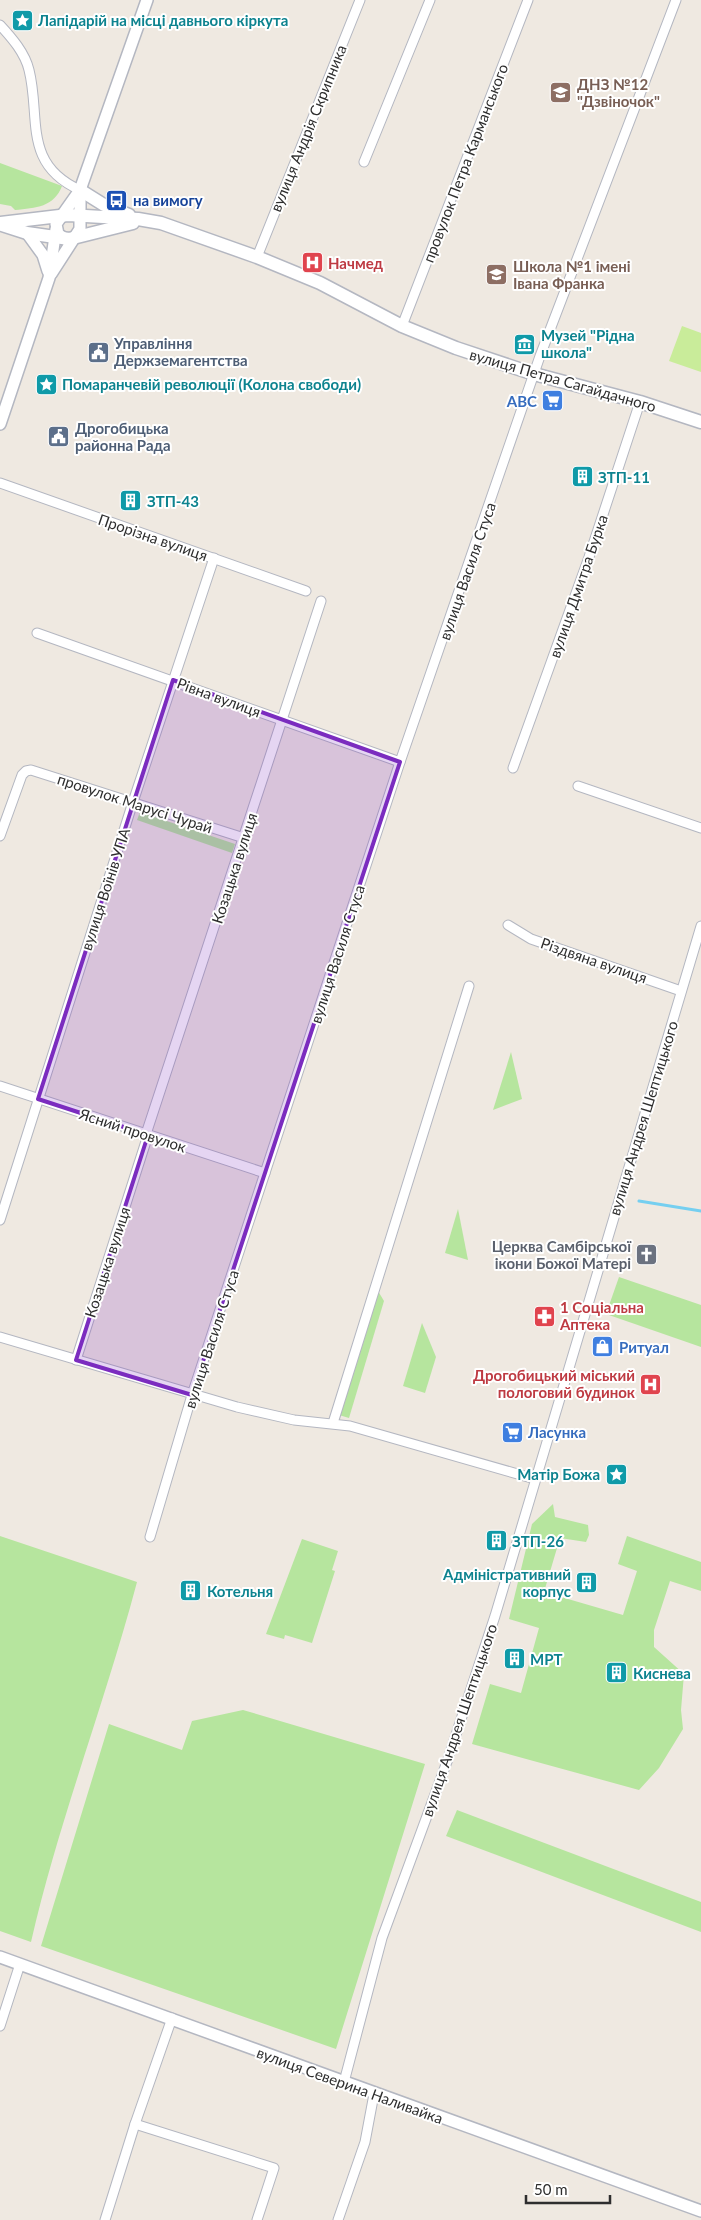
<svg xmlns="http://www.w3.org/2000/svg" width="701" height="2220" viewBox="0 0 701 2220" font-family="Lato,sans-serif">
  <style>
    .green { fill: #b6e59e }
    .pitch { fill: #c9ec9a }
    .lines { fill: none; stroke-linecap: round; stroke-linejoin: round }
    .stream { stroke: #75cff0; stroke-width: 3 }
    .minor-casing { stroke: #b4b7c1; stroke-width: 11 }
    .tertiary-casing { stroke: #b4b7c1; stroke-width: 14 }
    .secondary-casing { stroke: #b4b7c1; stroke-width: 15 }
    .minor { stroke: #fff; stroke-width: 9 }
    .tertiary { stroke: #fff; stroke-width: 11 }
    .secondary { stroke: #fff; stroke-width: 12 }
    .marked { fill: #7b2cbf; fill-opacity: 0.2; stroke: #7b2cbf; stroke-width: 4; stroke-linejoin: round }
    .labels { text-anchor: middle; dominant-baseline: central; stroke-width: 4; stroke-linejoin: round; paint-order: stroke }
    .culture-label { font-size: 15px; font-weight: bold; fill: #0d838f; stroke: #fff; text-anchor: start }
    .education-label { font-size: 15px; font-weight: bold; fill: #785e54; stroke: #fff; text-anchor: start }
    .street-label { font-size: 15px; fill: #2e2e2e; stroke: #fff }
    .transit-label { font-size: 15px; font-weight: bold; fill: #164399; stroke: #fff; text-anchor: start }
    .health-label { font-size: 15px; font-weight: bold; fill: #be3a42; stroke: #fff; text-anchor: start }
    .service-label { font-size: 15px; font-weight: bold; fill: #4e5e75; stroke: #fff; text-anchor: start }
    .shop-label { font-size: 15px; font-weight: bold; fill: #366cbe; stroke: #fff; text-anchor: start }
    .worship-label { font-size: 15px; font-weight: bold; fill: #5b616d; stroke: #fff; text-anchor: end }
  </style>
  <rect width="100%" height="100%" fill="#efe9e1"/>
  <g class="green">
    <path d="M 0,163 L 62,186 C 54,207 36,208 15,210 L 11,206 L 0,204 Z"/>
    <polygon points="140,812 235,844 232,853 137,820"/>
    <polygon points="511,1052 522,1099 493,1110"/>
    <polygon points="458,1209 468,1260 445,1253"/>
    <polygon points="619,1277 701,1305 701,1347 606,1314"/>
    <polygon points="378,1291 384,1301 349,1418 339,1415"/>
    <polygon points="422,1323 436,1357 425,1393 403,1386"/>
    <polygon points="553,1504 555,1517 588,1525 589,1535 586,1542 560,1538 544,1592 623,1615 637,1571 618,1564 627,1536 701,1562 701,1591 670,1581 654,1630 654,1647 684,1674 681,1710 683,1729 659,1768 639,1790 472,1744 490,1684 521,1693 539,1628 509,1619 532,1524"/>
    <path d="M 0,1536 L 137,1582 C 105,1703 59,1820 31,1942 L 0,1931 Z"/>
    <polygon points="302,1539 338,1551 332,1570 335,1571 312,1643 285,1635 284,1639 266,1634"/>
    <polygon points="243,1710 425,1764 336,2049 41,1946 109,1724 182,1750 192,1721"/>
    <polygon points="457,1810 701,1902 701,1932 446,1836"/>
  </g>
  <polygon class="pitch" points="682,326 701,333 701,372 669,361"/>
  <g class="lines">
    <polyline class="stream" points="639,1201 701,1211"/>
    <defs>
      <g id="minor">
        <path d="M 0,25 C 12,38 25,53 29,70 C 41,117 22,164 80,190"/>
        <polyline points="364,162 430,0"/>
        <polyline points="257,257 360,0"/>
        <polyline points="402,326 528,0"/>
        <polyline points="0,483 306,591"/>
        <polyline points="37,633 400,762"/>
        <polyline points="513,768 589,557 640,402"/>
        <polyline points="578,786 701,828"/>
        <polyline points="0,836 22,775 26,771 31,770 244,838"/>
        <polyline points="508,925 531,939 681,991"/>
        <polyline points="0,1086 265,1173"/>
        <polyline points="146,1134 321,601"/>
        <polyline points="0,1220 133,802 214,558"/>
        <polyline points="0,1337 237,1407 294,1420 350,1426 535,1479"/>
        <polyline points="76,1360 148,1135"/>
        <polyline points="333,1423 469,986"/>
        <polyline points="150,1537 192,1395 400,762 540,356 676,0"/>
        <polyline points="0,2026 20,1964"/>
        <polyline points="344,2082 382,1938 448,1759 495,1616 701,926"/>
        <polyline points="135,2124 274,2168 257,2220"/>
        <polyline points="105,2220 135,2124 172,2018"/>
        <polyline points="338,2220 365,2142 374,2094"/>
      </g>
      <g id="tertiary">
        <polyline points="27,233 43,255 48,271"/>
        <polyline points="65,239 58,234 56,224 80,190 147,0"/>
        <polyline points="51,274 80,229 80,190"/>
        <polyline points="0,424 49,278 56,229"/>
        <polyline points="0,1957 701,2211"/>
      </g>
      <g id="secondary">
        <polyline points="80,190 104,205 129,215"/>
        <polyline points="0,223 68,215 138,219 161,223 257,257 320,283 402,326 456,348 534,374 640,402 701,422"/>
        <polyline points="2,225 27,233 69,239 133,223"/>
      </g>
    </defs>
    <use href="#minor" class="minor-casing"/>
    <use href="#tertiary" class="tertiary-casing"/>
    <use href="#secondary" class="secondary-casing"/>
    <use href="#minor" class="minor"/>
    <use href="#tertiary" class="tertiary"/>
    <use href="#secondary" class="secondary"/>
  </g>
  <path class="marked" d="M 173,680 L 400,762 L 192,1395 L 76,1360 L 148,1135 L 38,1099 Z"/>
  <defs>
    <symbol id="sight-square" viewBox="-11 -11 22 22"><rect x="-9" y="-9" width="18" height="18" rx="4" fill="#0f9aa8" stroke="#fff"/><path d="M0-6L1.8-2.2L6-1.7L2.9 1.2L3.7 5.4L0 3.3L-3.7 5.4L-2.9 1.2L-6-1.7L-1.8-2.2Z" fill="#fff"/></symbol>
    <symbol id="school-square" viewBox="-11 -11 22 22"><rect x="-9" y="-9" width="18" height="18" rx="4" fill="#8d6e63" stroke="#fff"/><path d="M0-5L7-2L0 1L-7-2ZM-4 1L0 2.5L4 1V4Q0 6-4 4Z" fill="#fff"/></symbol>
    <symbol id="bus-square" viewBox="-11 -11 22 22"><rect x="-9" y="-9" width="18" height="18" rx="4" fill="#1a4fb4" stroke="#fff"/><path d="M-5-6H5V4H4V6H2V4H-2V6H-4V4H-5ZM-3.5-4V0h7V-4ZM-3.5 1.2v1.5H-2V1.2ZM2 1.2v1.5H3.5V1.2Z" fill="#fff"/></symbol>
    <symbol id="hospital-square" viewBox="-11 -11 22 22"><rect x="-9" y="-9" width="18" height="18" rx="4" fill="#e0444e" stroke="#fff"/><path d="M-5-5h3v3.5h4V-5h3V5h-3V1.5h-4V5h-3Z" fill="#fff"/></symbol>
    <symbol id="museum-square" viewBox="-11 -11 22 22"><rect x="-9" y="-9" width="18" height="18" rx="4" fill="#0f9aa8" stroke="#fff"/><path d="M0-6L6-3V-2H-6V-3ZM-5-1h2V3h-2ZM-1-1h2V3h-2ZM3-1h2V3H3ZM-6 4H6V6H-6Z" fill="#fff"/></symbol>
    <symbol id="civic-square" viewBox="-11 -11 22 22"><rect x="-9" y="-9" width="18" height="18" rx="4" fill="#5c6f8a" stroke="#fff"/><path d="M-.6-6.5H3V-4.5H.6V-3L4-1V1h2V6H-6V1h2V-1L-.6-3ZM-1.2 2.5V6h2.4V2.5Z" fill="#fff"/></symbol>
    <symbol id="supermarket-square" viewBox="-11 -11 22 22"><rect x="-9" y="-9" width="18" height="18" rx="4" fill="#3f7fe0" stroke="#fff"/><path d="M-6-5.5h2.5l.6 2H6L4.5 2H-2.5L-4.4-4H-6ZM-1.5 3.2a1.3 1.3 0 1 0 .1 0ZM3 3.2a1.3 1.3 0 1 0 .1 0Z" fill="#fff"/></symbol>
    <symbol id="building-square" viewBox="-11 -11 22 22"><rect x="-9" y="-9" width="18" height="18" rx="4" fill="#0f9aa8" stroke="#fff"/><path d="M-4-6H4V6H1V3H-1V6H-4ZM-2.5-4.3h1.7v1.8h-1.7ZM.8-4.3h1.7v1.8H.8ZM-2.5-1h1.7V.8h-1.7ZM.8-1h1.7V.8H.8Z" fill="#fff"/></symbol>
    <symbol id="church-square" viewBox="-11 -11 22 22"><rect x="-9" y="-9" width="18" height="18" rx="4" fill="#6b7280" stroke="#fff"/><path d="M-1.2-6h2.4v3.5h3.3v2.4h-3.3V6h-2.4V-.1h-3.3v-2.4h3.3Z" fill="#fff"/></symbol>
    <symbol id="pharmacy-square" viewBox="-11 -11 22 22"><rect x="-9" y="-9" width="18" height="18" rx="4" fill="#e0444e" stroke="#fff"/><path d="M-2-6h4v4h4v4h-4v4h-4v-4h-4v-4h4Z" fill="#fff"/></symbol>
    <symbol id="shop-square" viewBox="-11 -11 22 22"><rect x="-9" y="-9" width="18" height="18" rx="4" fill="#3f7fe0" stroke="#fff"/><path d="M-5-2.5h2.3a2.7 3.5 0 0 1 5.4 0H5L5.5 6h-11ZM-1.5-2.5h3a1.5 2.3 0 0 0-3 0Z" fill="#fff"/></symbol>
  </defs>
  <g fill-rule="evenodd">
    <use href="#sight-square" x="10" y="8" width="25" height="25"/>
    <use href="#school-square" x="548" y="80" width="25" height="25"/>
    <use href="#bus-square" x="104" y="188" width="25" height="25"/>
    <use href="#hospital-square" x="300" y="250" width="25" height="25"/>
    <use href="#school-square" x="484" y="262" width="25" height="25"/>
    <use href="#museum-square" x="512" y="332" width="25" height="25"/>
    <use href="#civic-square" x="86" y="340" width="25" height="25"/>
    <use href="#sight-square" x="34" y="372" width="25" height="25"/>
    <use href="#supermarket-square" x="540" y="388" width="25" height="25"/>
    <use href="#civic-square" x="46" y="424" width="25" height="25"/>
    <use href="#building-square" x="570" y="464" width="25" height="25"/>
    <use href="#building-square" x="118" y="488" width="25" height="25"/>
    <use href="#church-square" x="634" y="1242" width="25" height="25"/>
    <use href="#pharmacy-square" x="532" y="1304" width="25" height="25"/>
    <use href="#shop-square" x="590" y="1334" width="25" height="25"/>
    <use href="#hospital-square" x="638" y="1372" width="25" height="25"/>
    <use href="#supermarket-square" x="500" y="1420" width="25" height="25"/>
    <use href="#sight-square" x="604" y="1462" width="25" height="25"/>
    <use href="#building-square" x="484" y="1528" width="25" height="25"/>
    <use href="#building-square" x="574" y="1570" width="25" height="25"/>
    <use href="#building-square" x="178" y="1578" width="25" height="25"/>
    <use href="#building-square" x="502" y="1646" width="25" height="25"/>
    <use href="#building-square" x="604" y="1660" width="25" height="25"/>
  </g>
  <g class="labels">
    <g class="culture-label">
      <text x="38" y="20">Лапідарій на місці давнього кіркута</text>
      <text x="541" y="335">Музей "Рідна<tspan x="541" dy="17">школа"</tspan></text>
      <text x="62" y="384">Помаранчевій революції (Колона свободи)</text>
      <text x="598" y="477">ЗТП-11</text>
      <text x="147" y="501">ЗТП-43</text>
      <text x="600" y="1474" text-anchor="end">Матір Божа</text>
      <text x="512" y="1541">ЗТП-26</text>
      <text x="571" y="1574" text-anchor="end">Адміністративний<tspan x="571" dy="17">корпус</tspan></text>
      <text x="207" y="1591">Котельня</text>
      <text x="530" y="1659">МРТ</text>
      <text x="633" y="1673">Киснева</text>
    </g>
    <g class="education-label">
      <text x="577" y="84">ДНЗ №12<tspan x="577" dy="17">"Дзвіночок"</tspan></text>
      <text x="513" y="266">Школа №1 імені<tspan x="513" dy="17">Івана Франка</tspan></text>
    </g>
    <g class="street-label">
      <text transform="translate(308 128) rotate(-68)">вулиця Андрія Скрипника</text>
      <text transform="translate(465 163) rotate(-69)">провулок Петра Карманського</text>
      <text transform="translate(563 380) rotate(16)">вулиця Петра Сагайдачного</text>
      <text transform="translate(153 537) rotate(19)">Прорізна вулиця</text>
      <text transform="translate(467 571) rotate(-71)">вулиця Василя Стуса</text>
      <text transform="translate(578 586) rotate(-71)">вулиця Дмитра Бурка</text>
      <text transform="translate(219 697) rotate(20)">Рівна вулиця</text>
      <text transform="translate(135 803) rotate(18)">провулок Марусі Чурай</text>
      <text transform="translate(234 868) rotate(-72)">Козацька вулиця</text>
      <text transform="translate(105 889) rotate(-72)">вулиця Воїнів УПА</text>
      <text transform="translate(337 954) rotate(-72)">вулиця Василя Стуса</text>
      <text transform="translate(594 960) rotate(19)">Різдвяна вулиця</text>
      <text transform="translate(643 1118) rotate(-73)">вулиця Андрея Шептицького</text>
      <text transform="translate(133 1130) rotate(18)">Ясний провулок</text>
      <text transform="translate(107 1262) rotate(-72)">Козацька вулиця</text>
      <text transform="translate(211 1339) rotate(-72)">вулиця Василя Стуса</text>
      <text transform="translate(459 1720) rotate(-71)">вулиця Андрея Шептицького</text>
      <text transform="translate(350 2085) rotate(20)">вулиця Северина Наливайка</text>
    </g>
    <g class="transit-label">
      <text x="133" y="200">на вимогу</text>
    </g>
    <g class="health-label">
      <text x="328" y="263">Начмед</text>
      <text x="560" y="1307">1 Соціальна<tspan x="560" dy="17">Аптека</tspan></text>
      <text x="635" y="1375" text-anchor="end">Дрогобицький міський<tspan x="635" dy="17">пологовий будинок</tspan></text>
    </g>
    <g class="service-label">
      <text x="114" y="343">Управління<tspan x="114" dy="17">Держземагентства</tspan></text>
      <text x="75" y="428">Дрогобицька<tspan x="75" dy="17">районна Рада</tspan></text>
    </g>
    <g class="shop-label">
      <text x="537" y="401" text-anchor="end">ABC</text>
      <text x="619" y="1347">Ритуал</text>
      <text x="528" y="1432">Ласунка</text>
    </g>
    <g class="worship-label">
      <text x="631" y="1246">Церква Самбірської<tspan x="631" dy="17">ікони Божої Матері</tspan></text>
    </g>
  </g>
  <path d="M526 2195v8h84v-8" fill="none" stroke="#2e2e2e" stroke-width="2.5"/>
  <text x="534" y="2195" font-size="15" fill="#2e2e2e" stroke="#ffffff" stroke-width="4" paint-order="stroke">50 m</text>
</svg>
